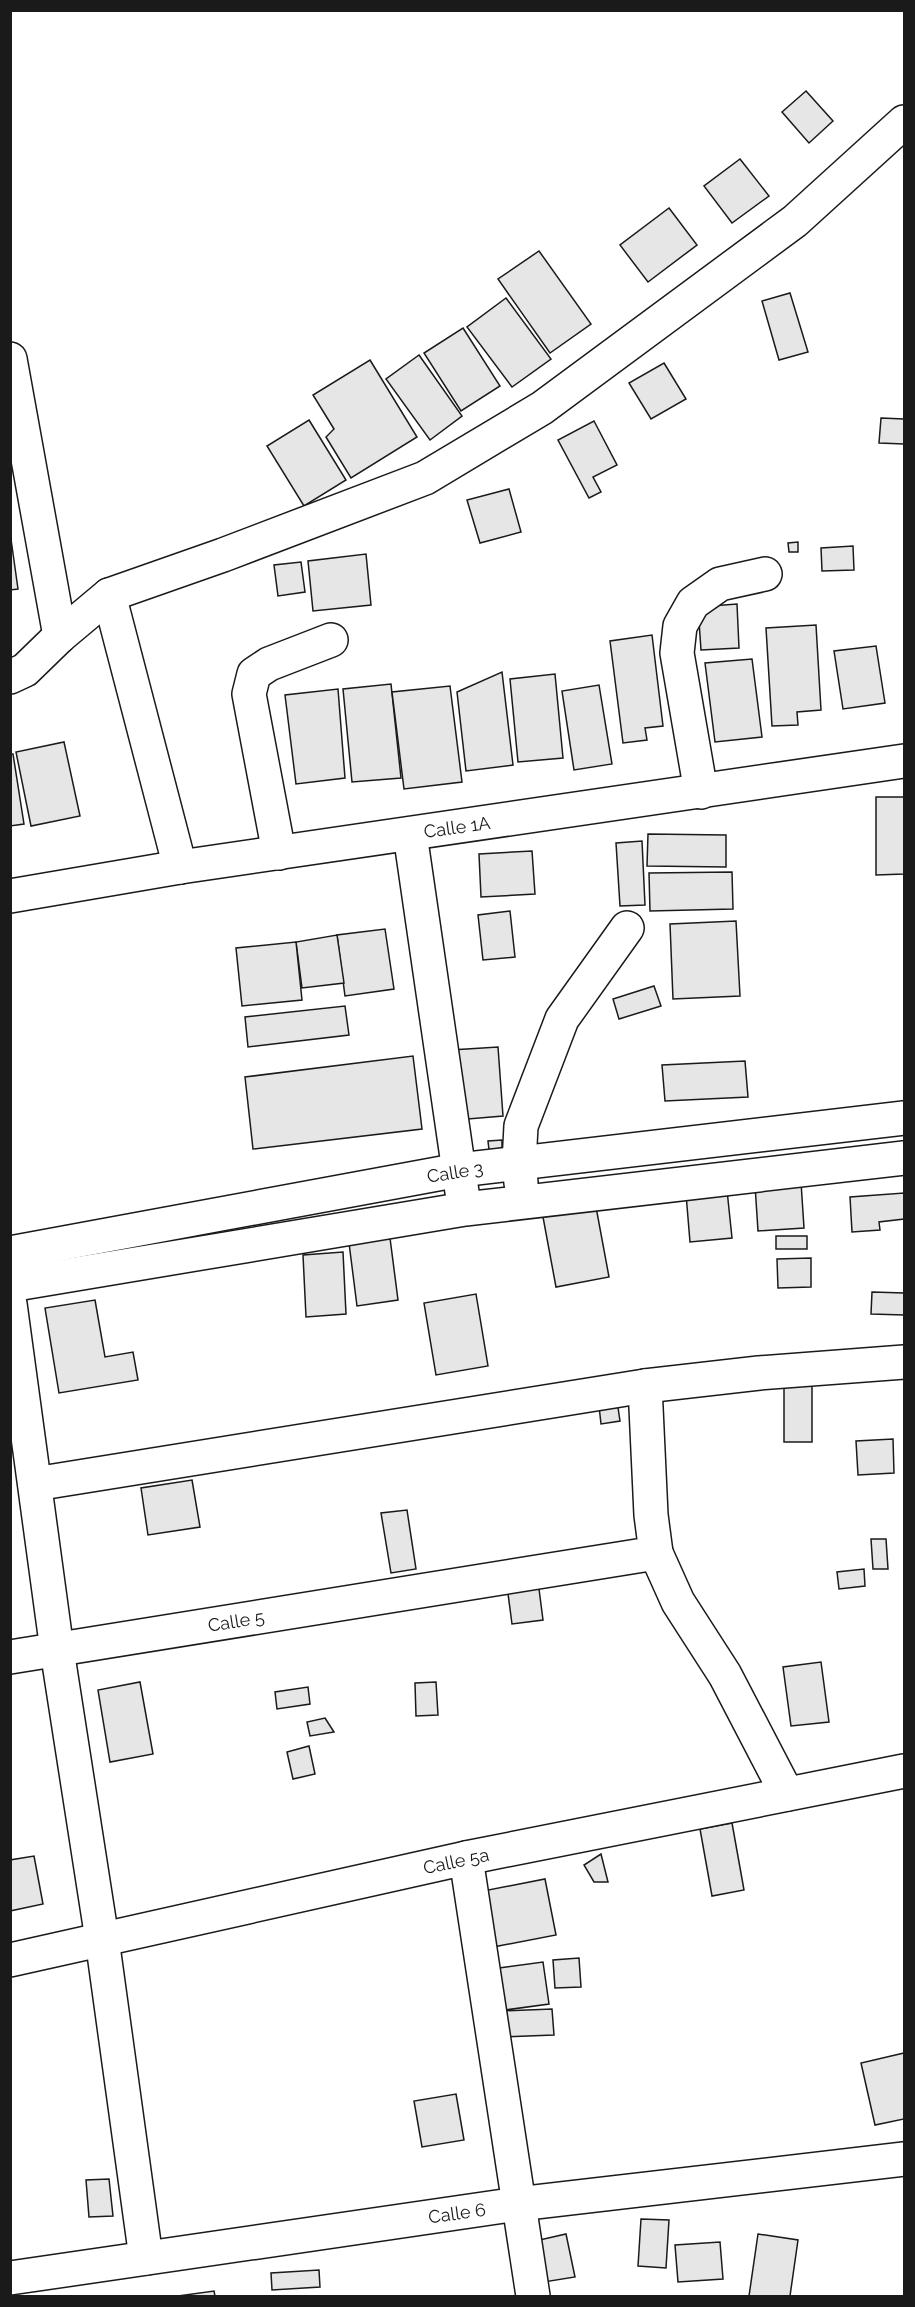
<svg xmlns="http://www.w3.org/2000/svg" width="915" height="2307" viewBox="0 0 915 2307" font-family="Raleway,sans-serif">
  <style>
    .building { fill: #e6e6e6; stroke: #1a1a1a; stroke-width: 1.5 }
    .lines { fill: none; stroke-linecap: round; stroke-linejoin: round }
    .minor-casing { stroke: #1a1a1a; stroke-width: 36 }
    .minor { stroke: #fff; stroke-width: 33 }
    .labels { text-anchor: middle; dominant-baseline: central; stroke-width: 4.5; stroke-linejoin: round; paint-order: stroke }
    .street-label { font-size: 18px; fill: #1a1a1a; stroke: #fff }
  </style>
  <rect width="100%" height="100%" fill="#fff"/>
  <g class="building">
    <polygon points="806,91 833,121 809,143 782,112"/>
    <polygon points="740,159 769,196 732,223 704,186"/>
    <polygon points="669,208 697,245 648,282 620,245"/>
    <polygon points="539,251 591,324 550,353 498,279"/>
    <polygon points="790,293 808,352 779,360 762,301"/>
    <polygon points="506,298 551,359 512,387 467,327"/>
    <polygon points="463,328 500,386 461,411 424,353"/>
    <polygon points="419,355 462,416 430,440 386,379"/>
    <polygon points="370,360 417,437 351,478 326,437 334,429 313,395"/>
    <polygon points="664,363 686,399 651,419 629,383"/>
    <polygon points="881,418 904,419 904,444 879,443"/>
    <polygon points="309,420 346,480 304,506 267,446"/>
    <polygon points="594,421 617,465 593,477 601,492 589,498 558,440"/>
    <polygon points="509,489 521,532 480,543 467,500"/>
    <polygon points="10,532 18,589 10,590"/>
    <polygon points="798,542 798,552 789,552 788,543"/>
    <polygon points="853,546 854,570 822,571 821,548"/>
    <polygon points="366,554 371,605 313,611 308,561"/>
    <polygon points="301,562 305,592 278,596 274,565"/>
    <polygon points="737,604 739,648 701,650 698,607"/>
    <polygon points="816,625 821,710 797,712 798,725 772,726 766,628"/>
    <polygon points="652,635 663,726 645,728 647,740 623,743 610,641"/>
    <polygon points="876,646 885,703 843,709 834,651"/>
    <polygon points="752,659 762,737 715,742 705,663"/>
    <polygon points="502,672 513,765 466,771 457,692"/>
    <polygon points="555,674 563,758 518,762 510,679"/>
    <polygon points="391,684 401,778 352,782 343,689"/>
    <polygon points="599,685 612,764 574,770 562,691"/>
    <polygon points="450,686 462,782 404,789 392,692"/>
    <polygon points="338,689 345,778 296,784 285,695"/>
    <polygon points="64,742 80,816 31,826 16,752"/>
    <polygon points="10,754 13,754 24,824 10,826"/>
    <polygon points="876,797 904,797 904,874 876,875"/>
    <polygon points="648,834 726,835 726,867 647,866"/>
    <polygon points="642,841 645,905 620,906 616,843"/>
    <polygon points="532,851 535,894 481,897 479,854"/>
    <polygon points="732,872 733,909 650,911 649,873"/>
    <polygon points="510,911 515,957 483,960 478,915"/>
    <polygon points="736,921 740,996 673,999 670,924"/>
    <polygon points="385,929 394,989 345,996 337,935"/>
    <polygon points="337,935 344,983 302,988 296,942"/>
    <polygon points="296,942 302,1000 242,1006 236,948"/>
    <polygon points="654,986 661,1006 619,1019 613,999"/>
    <polygon points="345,1006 349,1035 248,1047 245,1017"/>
    <polygon points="498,1047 503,1116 456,1120 451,1050"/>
    <polygon points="413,1056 422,1129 253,1149 245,1077"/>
    <polygon points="745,1061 748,1097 665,1101 662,1065"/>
    <polygon points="502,1140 502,1148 489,1150 488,1141"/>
    <polygon points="801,1182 804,1228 758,1231 755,1185"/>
    <polygon points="727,1190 732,1238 690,1242 686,1194"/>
    <polygon points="904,1193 904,1219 879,1222 880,1230 852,1232 850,1197"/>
    <polygon points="596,1207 609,1277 556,1287 543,1217"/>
    <rect x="776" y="1236" width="31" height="13"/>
    <polygon points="390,1238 398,1300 357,1306 349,1243"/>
    <polygon points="343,1252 346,1314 306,1317 303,1255"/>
    <polygon points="811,1258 811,1287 778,1288 777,1259"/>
    <polygon points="872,1292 904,1293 904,1315 871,1314"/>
    <polygon points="476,1294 488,1366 436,1375 424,1303"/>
    <polygon points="95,1300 105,1357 133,1352 138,1380 59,1393 45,1308"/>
    <rect x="784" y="1383" width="28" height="59"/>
    <polygon points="616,1394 620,1421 601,1424 598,1397"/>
    <polygon points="893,1439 894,1473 858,1475 856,1441"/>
    <polygon points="192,1480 200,1527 148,1535 141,1488"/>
    <polygon points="407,1510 416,1569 391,1573 381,1513"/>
    <polygon points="871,1539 886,1539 888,1569 873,1569"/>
    <polygon points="864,1569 865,1586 839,1589 837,1572"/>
    <polygon points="507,1586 539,1589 543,1620 512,1624"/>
    <polygon points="821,1662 829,1722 791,1726 783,1667"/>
    <polygon points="140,1682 153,1754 110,1762 98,1690"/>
    <polygon points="436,1682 438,1715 416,1716 415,1683"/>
    <polygon points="308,1687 310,1704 277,1709 275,1692"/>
    <polygon points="325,1718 334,1732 310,1736 307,1722"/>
    <polygon points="309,1746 315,1774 293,1779 287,1752"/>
    <polygon points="732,1823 744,1890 712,1896 700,1829"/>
    <polygon points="601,1854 608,1882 594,1882 584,1865"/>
    <polygon points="34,1856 43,1904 10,1911 10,1860"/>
    <polygon points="545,1879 556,1935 493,1947 483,1891"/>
    <polygon points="579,1958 581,1987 555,1988 553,1960"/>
    <polygon points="543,1962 549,2004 498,2011 492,1969"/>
    <polygon points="552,2009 554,2035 499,2037 498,2011"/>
    <polygon points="904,2053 904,2119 875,2125 861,2063"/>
    <polygon points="456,2094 464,2140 422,2147 414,2101"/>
    <polygon points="109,2179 113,2216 89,2217 86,2180"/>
    <polygon points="641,2219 669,2220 666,2268 638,2266"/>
    <polygon points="566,2234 575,2277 544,2282 535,2241"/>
    <polygon points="758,2234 798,2240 790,2296 749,2296"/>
    <polygon points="720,2242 723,2279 678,2282 675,2245"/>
    <polygon points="319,2270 320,2287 272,2290 271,2273"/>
    <polygon points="214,2291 215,2296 178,2296"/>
  </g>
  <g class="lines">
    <defs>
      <g id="minor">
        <polyline points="10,359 60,636"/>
        <polyline points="109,595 180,867"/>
        <polyline points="10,677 25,670 60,636 109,595 223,555 425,478 542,408 795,221 904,122"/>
        <polyline points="701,792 677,653 680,626 693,603 720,584 765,574"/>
        <polyline points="410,834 462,1192"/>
        <polyline points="279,853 249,694 254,674 269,664 331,640"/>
        <polyline points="10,896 180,867 904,761"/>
        <polyline points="521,1183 519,1163 521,1126 562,1019 627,928"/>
        <polyline points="10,1253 459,1170 904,1118"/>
        <polyline points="10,1285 465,1209 904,1158"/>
        <polyline points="10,1304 57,1650 102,1939 146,2258"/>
        <polyline points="35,1484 645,1386 759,1373 904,1362"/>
        <polyline points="656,1553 678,1602 725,1675 787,1794"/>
        <polyline points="10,1657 656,1553 651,1515 645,1386"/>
        <polyline points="466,1858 533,2296"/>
        <polyline points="10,1960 466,1858 904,1771"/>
        <polyline points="10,2278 518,2204 904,2159"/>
      </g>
    </defs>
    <use href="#minor" class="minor-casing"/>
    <use href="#minor" class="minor"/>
  </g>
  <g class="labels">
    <g class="street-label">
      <text transform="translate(457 827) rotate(-8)">Calle 1A</text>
      <text transform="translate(455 1172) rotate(-9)">Calle 3</text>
      <text transform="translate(236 1621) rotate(-9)">Calle 5</text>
      <text transform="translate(456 1861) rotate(-12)">Calle 5a</text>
      <text transform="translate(457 2213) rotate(-8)">Calle 6</text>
    </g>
  </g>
  <rect width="915" height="2307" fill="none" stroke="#1a1a1a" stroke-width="24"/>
</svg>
